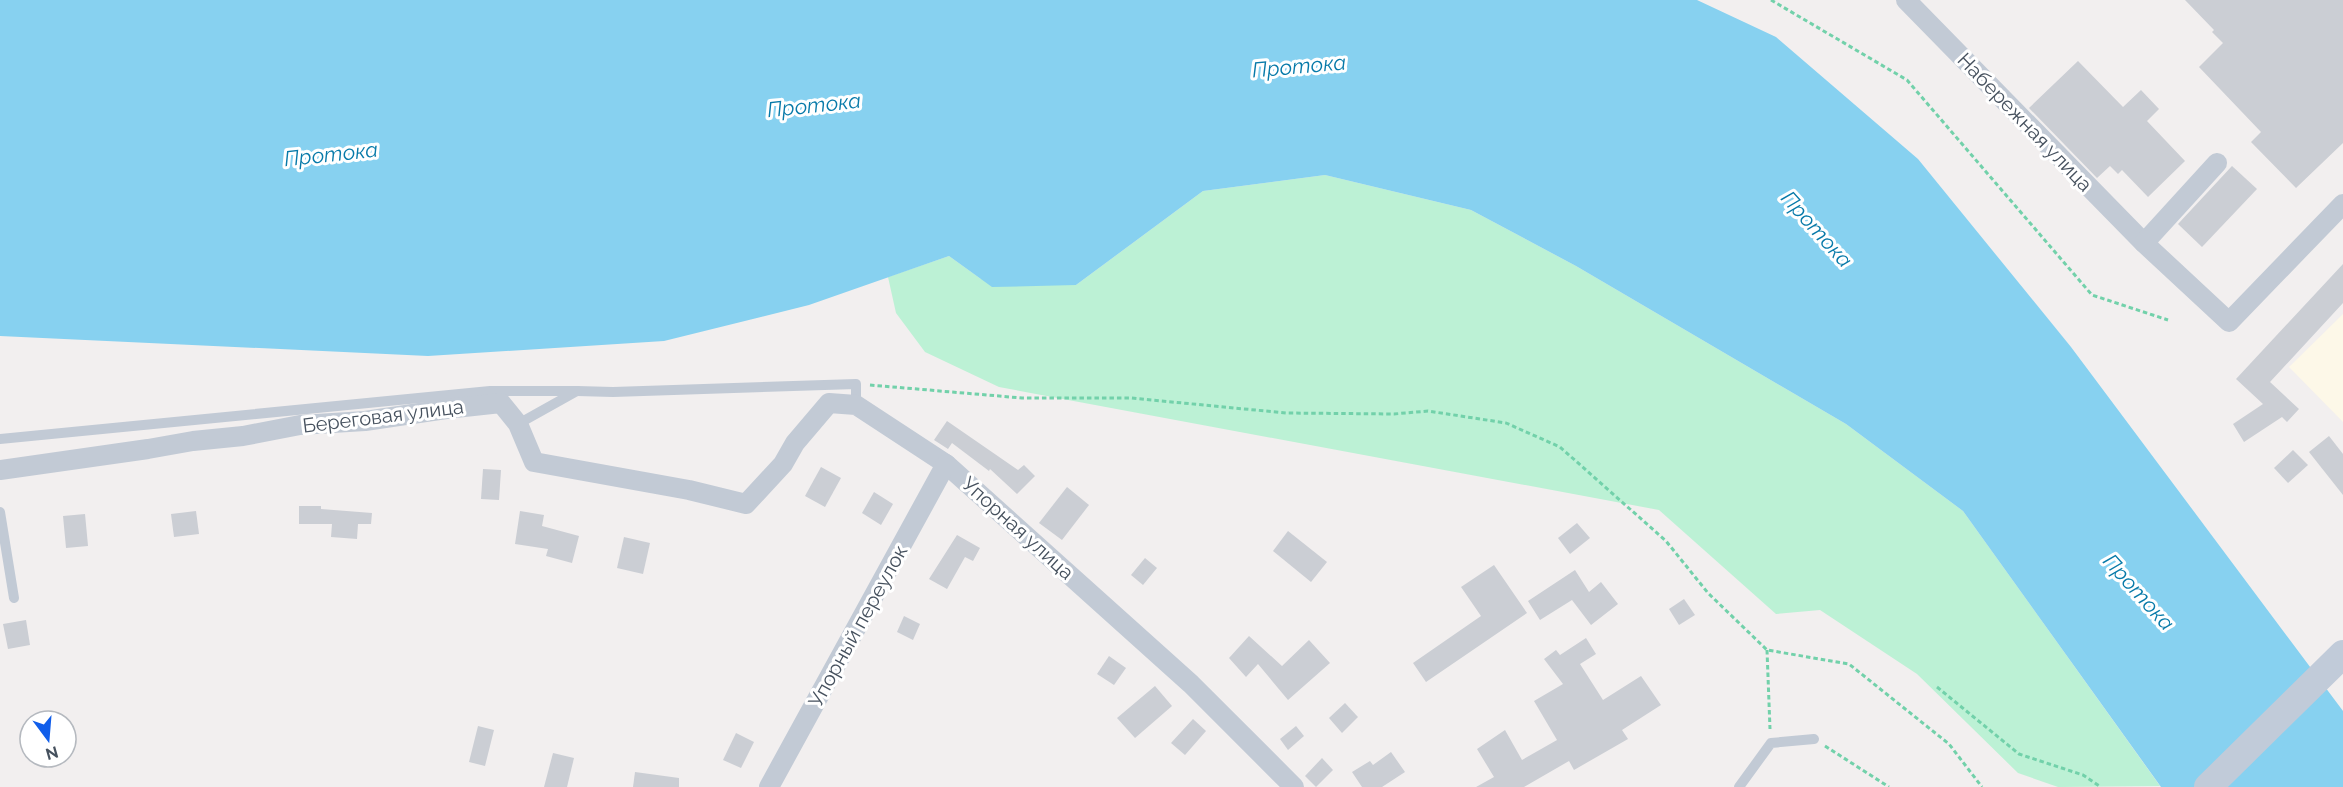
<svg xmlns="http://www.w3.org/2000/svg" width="2343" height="787" viewBox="0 0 2343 787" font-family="Raleway,sans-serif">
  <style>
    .commercial { fill: #fdf8e8 }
    .green { fill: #bcf1d5 }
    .water { fill: #87d1f0 }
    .building { fill: #cbced4 }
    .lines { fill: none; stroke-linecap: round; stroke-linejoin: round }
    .path { stroke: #72d1aa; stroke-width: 3; stroke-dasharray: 4.5 3; stroke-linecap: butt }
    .lane { stroke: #c2cad5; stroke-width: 10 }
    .street { stroke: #c2cad5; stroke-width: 20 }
    .secondary { stroke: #c1cbd9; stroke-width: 28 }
    .labels { text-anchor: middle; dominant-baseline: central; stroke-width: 6; stroke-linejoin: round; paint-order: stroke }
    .street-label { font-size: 20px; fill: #46515e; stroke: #fff }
    .water-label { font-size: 21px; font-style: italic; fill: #077aa9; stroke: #fff }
  </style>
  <rect width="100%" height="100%" fill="#f2efef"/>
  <polygon class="commercial" points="2343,314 2343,422 2289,367"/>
  <polygon class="green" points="1325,175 1471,210 1576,266 1846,424 1963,511 2160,786 2058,787 2018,773 1917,674 1820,610 1776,614 1659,510 999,387 925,352 896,313 888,277 949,256 981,279 1076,285 1203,191"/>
  <polygon class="water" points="0,0 1697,0 1776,37 1918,159 2071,347 2343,711 2343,787 2161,787 1963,511 1846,424 1576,266 1471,210 1325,175 1203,191 1076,285 992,287 949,256 809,305 664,341 428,356 0,336"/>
  <g class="building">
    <polygon points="2185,0 2343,0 2343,143 2296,188 2251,142 2261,132 2199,67 2223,43 2212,32 2214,30"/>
    <polygon points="2078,61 2123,107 2141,90 2159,109 2147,121 2185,161 2148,197 2122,170 2118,174 2110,166 2097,178 2029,108"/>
    <polygon points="2232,166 2257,189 2202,247 2178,224"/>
    <polygon points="2343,264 2343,303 2270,382 2299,409 2287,422 2282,417 2244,442 2233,424 2263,404 2236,379"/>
    <polygon points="947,421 1018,470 1024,465 1035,476 1017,494 990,469 989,471 952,443 948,449 934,440"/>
    <polygon points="2329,436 2343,454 2343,495 2309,452"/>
    <polygon points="2293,450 2308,465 2288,483 2274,468"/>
    <polygon points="821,467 841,478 825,507 805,496"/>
    <polygon points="483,469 501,470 499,500 481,499"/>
    <polygon points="1067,487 1089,505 1062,540 1039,523"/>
    <polygon points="874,492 893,504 881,525 862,513"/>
    <polygon points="299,506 321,506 321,509 372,513 371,524 358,524 357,539 331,537 332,524 299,524"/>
    <polygon points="196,511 199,534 174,537 171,514"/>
    <polygon points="520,511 544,515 542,526 579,536 572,563 546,556 548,549 515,544"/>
    <polygon points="85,514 88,546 66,548 63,516"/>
    <polygon points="1577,523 1590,538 1570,554 1558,538"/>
    <polygon points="1288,531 1327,562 1311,582 1273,551"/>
    <polygon points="957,535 980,548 973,561 965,557 947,589 929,579"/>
    <polygon points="624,537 650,543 643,574 617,568"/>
    <polygon points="1145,558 1157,568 1143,585 1131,575"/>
    <polygon points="1494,565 1527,613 1426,682 1413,663 1481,616 1461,587"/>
    <polygon points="1575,570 1589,592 1601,582 1618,604 1591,625 1572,600 1540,620 1528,601"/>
    <polygon points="1684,599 1695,615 1679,625 1669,609"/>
    <polygon points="904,616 920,624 913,640 897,632"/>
    <polygon points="26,620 30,645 8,649 3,624"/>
    <polygon points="1249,636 1282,666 1309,640 1330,663 1288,700 1258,664 1246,677 1229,658"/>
    <polygon points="1586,638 1596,654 1580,664 1603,700 1641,676 1661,705 1622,730 1628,739 1574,770 1569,761 1524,787 1476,787 1494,777 1477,749 1505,730 1522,760 1557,740 1534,701 1563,684 1544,659 1556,650 1560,655"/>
    <polygon points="1109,656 1126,668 1114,685 1097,674"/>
    <polygon points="1155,686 1172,706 1135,738 1117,718"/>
    <polygon points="1345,703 1358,717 1342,733 1329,718"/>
    <polygon points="1193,719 1206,731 1185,755 1171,743"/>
    <polygon points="478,726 494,730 485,766 469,762"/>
    <polygon points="1296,726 1304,736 1288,750 1280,739"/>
    <polygon points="736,733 754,742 741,768 723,760"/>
    <polygon points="1391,752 1405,772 1382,787 1362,787 1352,772 1370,761 1373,765"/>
    <polygon points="553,753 574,758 567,787 544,787"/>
    <polygon points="1322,758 1333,770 1316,787 1305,776"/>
    <polygon points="635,772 679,778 679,787 633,787"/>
  </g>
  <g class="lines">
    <g class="path">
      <polyline points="1771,0 1907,80 2092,295 2168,320"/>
      <polyline points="870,385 1022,398 1131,398 1286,413 1394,414 1428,411 1506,423 1560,447 1666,541 1708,593 1767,650 1849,664 1949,744 1982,787"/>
      <polyline points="1767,650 1770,729"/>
      <polyline points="1937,687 2019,754 2083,775 2101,787"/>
      <polyline points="1825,746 1889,787"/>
    </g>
    <g class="lane">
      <polyline points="577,391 613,392 856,384 856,405"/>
      <polyline points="0,439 490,391 577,391 518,424"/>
      <polyline points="0,512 14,598"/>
      <polyline points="1739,787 1771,743 1814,739"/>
    </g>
    <g class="street">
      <polyline points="1906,0 2144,243"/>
      <polyline points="2217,163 2144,243 2229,322 2343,204"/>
      <polyline points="0,470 148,449 193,441 243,436 300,425 365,421 446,409 501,403 518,424 534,462 689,490 746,504 783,464 795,443 829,403 856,405 946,464 1191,684 1294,787"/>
      <polyline points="769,787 946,464"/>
    </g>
    <polyline class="secondary" points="2208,787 2343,654"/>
  </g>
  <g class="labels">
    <g class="street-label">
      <text transform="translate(2025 122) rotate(46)">Набережная улица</text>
      <text transform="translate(383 416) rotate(-7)">Береговая улица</text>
      <text transform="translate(1018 528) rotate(42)">Упорная улица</text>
      <text transform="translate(858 626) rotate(-61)">Упорный переулок</text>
    </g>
    <g class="water-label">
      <text transform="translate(1299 66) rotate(-5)">Протока</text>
      <text transform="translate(814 105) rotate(-6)">Протока</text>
      <text transform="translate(331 154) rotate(-6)">Протока</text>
      <text transform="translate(1817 229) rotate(48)">Протока</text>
      <text transform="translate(2139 592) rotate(48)">Протока</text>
    </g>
  </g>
  <g transform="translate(48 739) rotate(164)"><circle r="28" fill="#ffffff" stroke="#b5b9bf" stroke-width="1.5"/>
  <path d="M0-4.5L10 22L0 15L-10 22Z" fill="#115eea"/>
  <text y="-9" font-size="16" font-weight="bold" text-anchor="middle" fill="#46515e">N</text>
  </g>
</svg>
